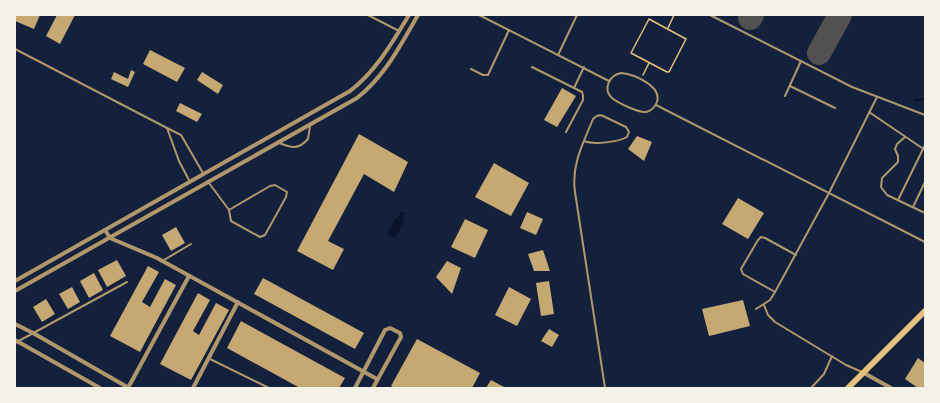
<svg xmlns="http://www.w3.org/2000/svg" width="940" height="403" viewBox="0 0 940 403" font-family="Karla,sans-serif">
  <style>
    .water { fill: #0b132b }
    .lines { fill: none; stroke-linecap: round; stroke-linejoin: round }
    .stream { stroke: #0b132b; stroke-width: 2.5 }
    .taxiway { stroke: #525050; stroke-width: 24 }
    .building { fill: #c6a872 }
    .path { stroke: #e5c07b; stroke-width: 1.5 }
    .service { stroke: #b1986c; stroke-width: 2 }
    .minor { stroke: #b1986c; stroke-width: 4 }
    .primary { stroke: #e5c07b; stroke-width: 6 }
  </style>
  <rect width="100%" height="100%" fill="#14213d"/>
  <polygon class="water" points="401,211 405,213 402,219 405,220 396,238 387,234 396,217 398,218"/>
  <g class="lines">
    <polyline class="stream" points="915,100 925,99"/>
    <g class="taxiway">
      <polyline points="750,18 752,15"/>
      <polyline points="819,53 840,15"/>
    </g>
  </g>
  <g class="building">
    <polygon points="15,15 40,15 34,29 15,21"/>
    <polygon points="57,15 75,15 60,44 46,36"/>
    <polygon points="150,50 185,68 177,82 143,64"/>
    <polygon points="131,70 135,72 128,87 111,79 114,72 128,79"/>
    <polygon points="202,72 223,85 218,94 197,80"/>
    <polygon points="562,88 576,96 557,127 544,120"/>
    <polygon points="180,103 202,114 197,122 176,111"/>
    <polygon points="359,134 408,162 394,192 364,174 328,241 344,249 333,270 297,251"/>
    <polygon points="637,136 652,142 644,161 628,149"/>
    <polygon points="494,163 529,183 511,216 475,197"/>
    <polygon points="738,198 764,213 748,239 722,224"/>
    <polygon points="527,212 543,219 536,235 520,228"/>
    <polygon points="465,219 488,230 475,258 451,247"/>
    <polygon points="176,227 185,243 171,251 162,235"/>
    <polygon points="543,250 550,271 534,271 528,254"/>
    <polygon points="117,260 126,276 107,287 98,270"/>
    <polygon points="447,261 461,268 452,294 436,277"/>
    <polygon points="148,266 159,272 142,302 150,307 165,279 176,285 140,352 110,336"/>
    <polygon points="94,273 103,290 89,298 80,281"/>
    <polygon points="263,278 364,333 355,349 254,294"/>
    <polygon points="549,281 554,314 541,316 536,283"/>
    <polygon points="72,287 80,302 68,309 59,294"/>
    <polygon points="509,287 531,299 517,326 495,315"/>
    <polygon points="198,293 210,300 193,331 199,335 216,303 229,310 191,380 160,364"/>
    <polygon points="46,299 55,314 42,322 33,307"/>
    <polygon points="743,300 750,326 709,336 702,309"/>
    <polygon points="241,321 345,378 339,388 300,388 227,348"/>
    <polygon points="549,329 559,335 552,347 541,341"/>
    <polygon points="417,339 480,373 472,388 395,388 391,386"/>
    <polygon points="918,358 925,363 925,383 923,388 918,388 905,379"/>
    <polygon points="491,380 506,388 486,388"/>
  </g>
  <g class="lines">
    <g class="path">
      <polygon points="649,19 686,39 669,72 667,72 631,53"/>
      <polyline points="668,28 674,15"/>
      <polyline points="643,75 649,63"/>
    </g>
    <g class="service">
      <polyline points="368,15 399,31"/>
      <polyline points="479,15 609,81"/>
      <polyline points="710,15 852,87 925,115"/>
      <polyline points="15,49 167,128"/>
      <polyline points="558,55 577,15"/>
      <polyline points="532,67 582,92 583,95 583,100 566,132"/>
      <polyline points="471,69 483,75 488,75 509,30"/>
      <path d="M 621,73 C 634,74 662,86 657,102 C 655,107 651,111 646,112 C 639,113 618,103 612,98 C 602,89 610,75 621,73 Z"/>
      <polyline points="790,86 835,108"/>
      <polyline points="574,88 584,67"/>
      <polyline points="785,96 801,61"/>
      <polyline points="656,105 925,242"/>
      <polyline points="869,112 925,150"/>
      <polyline points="905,137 897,144 895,149 898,156 898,162 882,178 881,187 887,195 925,213"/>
      <path d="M 584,141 C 593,145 619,142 627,137 L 629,132 L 626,127 L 603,116 C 599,114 596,116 593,119 C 583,144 571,165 575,192 L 605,388"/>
      <path d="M 279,143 C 292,148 298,150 308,139 L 310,126"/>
      <polyline points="190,182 179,161 167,128 181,135 203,173"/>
      <polyline points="209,183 229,210 231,221 260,237 265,235 286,197 287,192 275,185 270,186 229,210"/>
      <polyline points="898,200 925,145"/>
      <polyline points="913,207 925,182"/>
      <polyline points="164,260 191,244"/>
      <polyline points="775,292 743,274 741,269 758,240 761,237 765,238 796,255"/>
      <polyline points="764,305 768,315 775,322 846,365 862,372"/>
      <polyline points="756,309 770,300 775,292 829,193 877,97"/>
      <polyline points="15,343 127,282"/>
      <polyline points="210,359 269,388"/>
      <polyline points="811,388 824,374 832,356"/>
    </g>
    <g class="minor">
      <polyline points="105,230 110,238 157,258 377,379"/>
      <path d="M 15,281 L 350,91 C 376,71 392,43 409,15"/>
      <path d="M 15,291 L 357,98 C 385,76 400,46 418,15"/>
      <polyline points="15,324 33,333 129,388"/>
      <polyline points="15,340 100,388"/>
      <polyline points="864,373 891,388"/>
      <polyline points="128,388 189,276"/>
      <polyline points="193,388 238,302"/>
      <polyline points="355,388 385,330 390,328 400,333 401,337 373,388"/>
    </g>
    <polyline class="primary" points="848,388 925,311"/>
  </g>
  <rect width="940" height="403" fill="none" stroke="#f6f1e7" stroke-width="32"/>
</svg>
